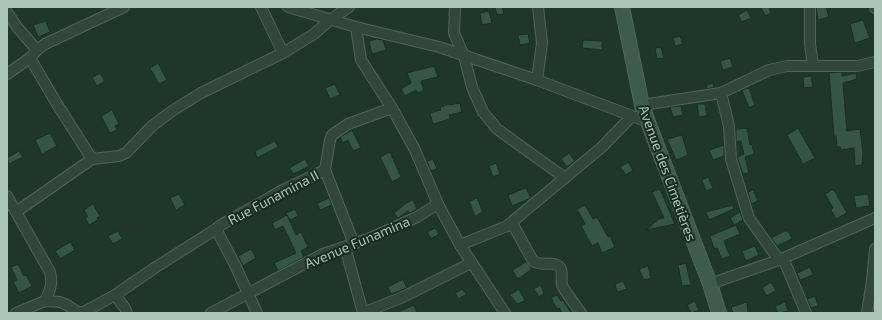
<svg xmlns="http://www.w3.org/2000/svg" width="882" height="320" viewBox="0 0 882 320" font-family="'Exo 2',sans-serif">
  <style>
    .building { fill: #365546; stroke: #192e23 }
    .lines { fill: none; stroke-linecap: round; stroke-linejoin: round }
    .street-casing { stroke: #4f665a; stroke-width: 12 }
    .secondary-casing { stroke: #4f665a; stroke-width: 16 }
    .street { stroke: #31473c; stroke-width: 10 }
    .secondary { stroke: #3f5b4e; stroke-width: 14 }
    .labels { text-anchor: middle; dominant-baseline: central; stroke-width: 4; stroke-linejoin: round; paint-order: stroke }
    .street-label { font-size: 14px; fill: #abc5b9; stroke: #172c21 }
  </style>
  <rect width="100%" height="100%" fill="#1e372a"/>
  <g class="building">
    <polygon points="495,7 502,7 504,14 497,15"/>
    <polygon points="761,7 769,7 771,13 765,16"/>
    <polygon points="816,7 826,7 829,17 818,20"/>
    <polygon points="747,10 751,18 742,22 738,15"/>
    <polygon points="489,11 492,23 482,25 480,13"/>
    <polygon points="863,20 870,38 855,43 850,24"/>
    <polygon points="46,21 50,32 38,37 33,25"/>
    <polygon points="528,34 530,43 520,45 518,35"/>
    <polygon points="680,36 683,44 675,46 673,38"/>
    <polygon points="377,39 383,40 386,50 372,54 369,41"/>
    <polygon points="583,40 602,41 602,50 582,48"/>
    <polygon points="661,47 664,58 657,59 655,48"/>
    <polygon points="730,58 733,67 723,70 720,61"/>
    <polygon points="158,63 167,80 159,84 150,68"/>
    <polygon points="434,66 438,77 421,81 424,90 418,93 416,90 405,96 401,89 411,83 407,73"/>
    <polygon points="842,72 842,76 856,73 857,79 843,83 847,131 860,129 863,152 862,165 855,166 854,148 841,150 840,147 837,147 836,136 834,136 829,73"/>
    <polygon points="100,73 105,81 97,86 92,78"/>
    <polygon points="811,76 813,87 804,88 803,77"/>
    <polygon points="713,83 714,87 707,89 706,85"/>
    <polygon points="335,84 340,95 330,99 325,88"/>
    <polygon points="749,88 755,105 749,108 742,90"/>
    <polygon points="460,103 462,112 449,115 450,119 433,124 430,113 441,110 440,107 449,104 450,105"/>
    <polygon points="697,104 705,104 707,116 699,117"/>
    <polygon points="681,106 683,115 673,117 670,107"/>
    <polygon points="112,110 119,124 115,126 117,130 110,133 101,116"/>
    <polygon points="747,128 750,145 752,144 754,154 745,157 749,173 743,174 737,157 744,154 741,141 736,142 736,129"/>
    <polygon points="798,128 815,158 803,164 787,135"/>
    <polygon points="352,130 361,148 353,151 348,140 343,143 340,137"/>
    <polygon points="50,133 57,146 42,154 35,140"/>
    <polygon points="682,135 688,155 676,160 667,139"/>
    <polygon points="275,141 278,147 257,158 255,151"/>
    <polygon points="724,145 724,156 713,160 709,150"/>
    <polygon points="19,151 23,157 9,164 7,158"/>
    <polygon points="390,152 401,177 392,182 380,157"/>
    <polygon points="569,153 575,161 567,167 561,159"/>
    <polygon points="305,159 309,166 294,174 289,168"/>
    <polygon points="433,159 437,169 431,171 427,161"/>
    <polygon points="628,162 633,170 626,175 620,167"/>
    <polygon points="496,163 500,174 493,177 489,166"/>
    <polygon points="708,177 713,188 706,191 702,180"/>
    <polygon points="526,188 531,198 512,206 508,195"/>
    <polygon points="660,189 675,224 646,230 659,219 664,218 652,192"/>
    <polygon points="753,190 758,201 751,204 748,192"/>
    <polygon points="832,190 834,190 847,213 836,219 831,210 833,208 825,194"/>
    <polygon points="179,194 185,205 176,210 170,198"/>
    <polygon points="868,194 870,206 856,208 854,196"/>
    <polygon points="329,198 332,205 320,210 317,203"/>
    <polygon points="477,198 483,212 475,216 469,202"/>
    <polygon points="413,200 417,209 410,213 408,211 398,218 394,213 406,203"/>
    <polygon points="93,204 100,216 97,218 98,220 89,225 85,218 88,217 84,210"/>
    <polygon points="585,205 593,219 597,217 608,237 610,236 615,247 602,253 598,243 592,246 581,226 585,224 577,209"/>
    <polygon points="733,205 734,209 709,220 706,212"/>
    <polygon points="295,209 298,216 290,220 286,213"/>
    <polygon points="740,212 743,220 734,225 730,218"/>
    <polygon points="287,215 296,235 301,232 308,247 301,251 304,257 278,271 274,263 296,253 283,226 275,230 272,223"/>
    <polygon points="736,225 740,234 724,241 730,256 722,259 717,248 714,249 710,236"/>
    <polygon points="435,228 439,234 431,239 427,232"/>
    <polygon points="118,231 122,239 113,244 108,236"/>
    <polygon points="785,231 788,231 792,239 777,246 771,238"/>
    <polygon points="70,242 75,250 60,259 55,251"/>
    <polygon points="755,246 759,255 746,261 742,251"/>
    <polygon points="251,249 256,258 243,266 238,256"/>
    <polygon points="526,262 532,269 518,279 512,270"/>
    <polygon points="686,263 691,285 682,286 678,265"/>
    <polygon points="18,264 24,276 26,275 32,286 19,293 13,282 17,280 11,267"/>
    <polygon points="648,266 651,278 644,280 639,269"/>
    <polygon points="810,267 813,275 800,280 797,273"/>
    <polygon points="403,279 407,288 391,294 388,287"/>
    <polygon points="623,281 627,289 617,292 615,284"/>
    <polygon points="771,282 776,290 767,296 762,288"/>
    <polygon points="541,285 544,293 539,297 534,289"/>
    <polygon points="462,289 466,294 459,299 455,293"/>
    <polygon points="519,289 525,301 517,304 510,295"/>
    <polygon points="557,295 561,301 563,300 571,313 562,313 559,308 557,309 551,298"/>
    <polygon points="815,296 818,306 811,308 807,299"/>
    <polygon points="695,301 699,310 691,313 687,305"/>
    <polygon points="747,302 748,313 733,313 731,307"/>
    <polygon points="785,302 788,311 778,313 775,306"/>
    <polygon points="414,305 417,313 396,313"/>
  </g>
  <g class="lines">
    <defs>
      <g id="street">
        <polyline points="261,7 283,53"/>
        <polyline points="288,7 356,27 439,47 537,80 648,122"/>
        <polyline points="455,7 454,33 464,56 472,87 483,112 497,129 565,178"/>
        <polyline points="810,7 810,44 813,66"/>
        <polyline points="875,7 875,8"/>
        <polyline points="7,12 17,27 37,50"/>
        <polyline points="356,27 361,60 392,108 415,150 438,204 460,245 505,313"/>
        <polyline points="30,58 57,104 92,159"/>
        <polyline points="7,74 30,58 37,50 45,44 124,7"/>
        <polyline points="537,80 542,43 538,7"/>
        <polyline points="721,93 729,126 731,159 749,218 779,260"/>
        <polyline points="642,105 721,93 769,70 787,66 857,66 875,62"/>
        <polyline points="7,196 16,212"/>
        <path d="M 512,223 L 533,261 C 542,267 549,261 557,265 C 565,269 560,278 562,285 C 563,289 577,307 581,313"/>
        <polyline points="354,244 325,170 330,140 332,135 348,124 392,108"/>
        <polyline points="460,245 507,226 602,147 631,117"/>
        <polyline points="345,247 363,313"/>
        <polyline points="783,258 806,313"/>
        <polyline points="710,284 779,260 875,218"/>
        <polyline points="115,295 125,308 127,313"/>
        <path d="M 45,301 C 50,291 53,284 50,272 L 16,212 L 92,159 L 119,156 L 126,153 L 152,126 L 172,111 L 201,93 L 283,53 L 314,34 L 330,20 L 349,7"/>
        <polyline points="16,313 45,301 60,302 67,305 77,312 84,312 115,295 156,267 216,229"/>
        <polyline points="211,313 323,254 368,239 417,217 438,204"/>
        <polyline points="257,313 235,265 216,229 221,225 281,191 325,170"/>
        <polyline points="363,313 403,297 471,263"/>
        <polyline points="867,313 872,280 875,249"/>
      </g>
      <polyline id="secondary" points="622,7 642,105 648,122 710,284 719,313"/>
    </defs>
    <use href="#street" class="street-casing"/>
    <use href="#secondary" class="secondary-casing"/>
    <use href="#street" class="street"/>
    <use href="#secondary" class="secondary"/>
  </g>
  <g class="labels">
    <g class="street-label">
      <text transform="translate(668 173) rotate(70)">Avenue des Cimetières</text>
      <text transform="translate(273 197) rotate(-28)">Rue Funamina II</text>
      <text transform="translate(357 242) rotate(-23)">Avenue Funamina</text>
    </g>
  </g>
  <rect width="882" height="320" fill="none" stroke="#abc5b9" stroke-width="16"/>
</svg>
